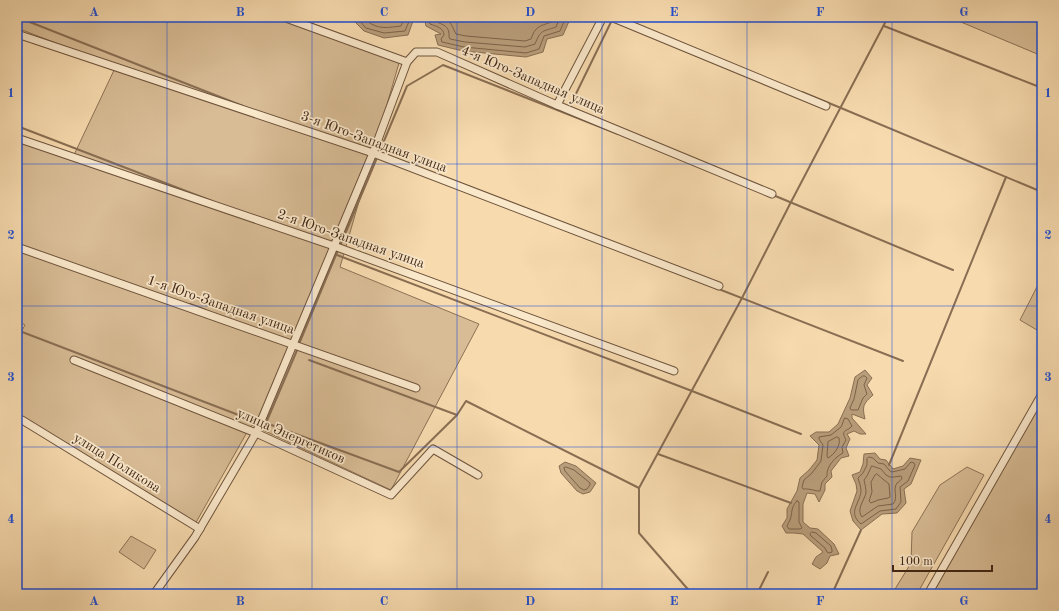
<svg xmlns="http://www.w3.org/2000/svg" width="1059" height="611" viewBox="0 0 1059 611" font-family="'Old Standard TT',serif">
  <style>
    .green { fill: #d8bc95; stroke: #8c7256 }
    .water { fill: #b99e7b; stroke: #896e53 }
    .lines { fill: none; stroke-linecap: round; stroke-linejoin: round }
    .shore { stroke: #7d6248; stroke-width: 1 }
    .stream { stroke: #896e53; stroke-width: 2 }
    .minor-casing { stroke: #6e543c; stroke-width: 9 }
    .minor { stroke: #fae8cb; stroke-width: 7 }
    .grid { fill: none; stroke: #1d4ed8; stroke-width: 1; stroke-opacity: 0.55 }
    .labels { text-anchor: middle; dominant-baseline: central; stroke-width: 3.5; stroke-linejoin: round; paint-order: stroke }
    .street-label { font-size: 14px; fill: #412716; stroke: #fae8cb }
    .neatline { fill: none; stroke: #1d4ed8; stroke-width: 1.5 }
    .grid-label { font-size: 13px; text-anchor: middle; font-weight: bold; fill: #1d4ed8 }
  </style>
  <rect width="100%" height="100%" fill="#f7dbaf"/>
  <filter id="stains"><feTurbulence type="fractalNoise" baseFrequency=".005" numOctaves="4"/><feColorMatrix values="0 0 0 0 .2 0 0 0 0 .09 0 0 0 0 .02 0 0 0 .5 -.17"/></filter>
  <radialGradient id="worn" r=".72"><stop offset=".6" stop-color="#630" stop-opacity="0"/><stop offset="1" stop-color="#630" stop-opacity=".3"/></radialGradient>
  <g class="green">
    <polygon points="17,17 295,17 401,56 340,267 479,324 391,490 252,425 246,434 194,526 17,417 17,339 25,325 17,321 17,137 73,157 116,66 17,28"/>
    <polygon points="949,17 1042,17 1042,56"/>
    <polygon points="1042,277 1042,333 1020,320"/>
    <polygon points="1042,400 1042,594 932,594"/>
    <polygon points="967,467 984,475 917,594 892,594 911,563 912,532 940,485"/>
    <polygon points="131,536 156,550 144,569 119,552"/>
  </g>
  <g class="water">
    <polygon points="350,17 418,17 413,21 408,35 384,38 364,31"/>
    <polygon points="424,17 569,17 570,19 563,35 547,39 543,52 526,57 463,51 438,45 435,35 441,34 426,26"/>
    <path d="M 865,370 L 872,378 L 867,385 L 873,395 C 863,404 862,406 865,419 L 852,414 L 852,418 L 866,434 L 860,434 L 854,431 L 847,434 L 850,439 L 846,448 L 849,456 L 841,458 L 831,471 L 832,477 L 825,484 L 825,490 L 819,502 L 815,494 L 807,493 L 803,504 L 803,522 L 810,528 L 818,529 L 834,544 L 839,554 L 830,556 L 827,563 L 820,569 L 812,564 L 816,557 L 823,552 L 803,534 L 794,533 L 786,533 L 782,526 L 787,518 L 787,509 L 797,491 L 800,478 L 809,470 L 817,460 L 819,445 L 810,436 L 816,432 L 829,432 L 838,424 L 850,398 L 855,377 Z"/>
    <polygon points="875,453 880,459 886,460 893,469 903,466 910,458 921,460 911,484 904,489 906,503 897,513 882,514 861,530 853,521 850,511 857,491 856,484 852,475 860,472 863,464 864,454"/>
    <polygon points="565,462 576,466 596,483 590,492 583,494 577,491 561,473 559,466"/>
  </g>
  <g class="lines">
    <g class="shore">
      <polyline points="356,17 366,28 384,33 405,31 410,19 412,17"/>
      <path d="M 363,17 C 375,30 385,28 401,26 L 405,17"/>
      <path d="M 428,17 L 430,24 C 436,26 444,28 444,35 L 441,39 L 442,42 L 464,47 L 526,53 L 539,49 L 544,36 L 560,31 L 566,17"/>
      <path d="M 433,17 C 437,27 450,21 449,37 L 450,39 L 465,42 L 525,47 L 535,44 C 541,29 542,32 556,27 L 560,17"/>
      <path d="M 442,17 C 453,23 451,25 456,34 L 466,36 L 525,41 L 531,39 C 535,27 539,26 552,22 L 554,17"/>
      <polygon points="863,376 865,376 867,378 864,385 867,394 863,398 858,410 851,410 850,408 854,399 858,380"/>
      <path d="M 845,418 L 848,419 L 852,426 C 847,432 840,429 846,440 L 842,447 L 843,453 C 835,457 826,467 827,476 L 822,482 L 820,491 L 818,491 L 808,489 L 803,489 L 802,487 L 804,480 L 812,473 L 821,461 L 823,445 L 819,439 L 819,437 L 831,435 L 841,427 Z"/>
      <path d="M 837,437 L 839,438 C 841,445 835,454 828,458 L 827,456 L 828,442 Z"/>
      <path d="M 869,457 L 873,458 L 878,463 L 884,464 L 890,471 L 892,472 L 905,469 L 911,462 L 914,463 L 915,465 L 908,481 L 900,487 L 901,502 L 896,509 L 880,511 L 861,524 C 847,512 860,504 861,491 C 861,486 859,482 858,478 L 863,473 L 867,465 L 867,459 Z"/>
      <path d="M 872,466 L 881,469 L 886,475 L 890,477 L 894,477 L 901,476 L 902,478 C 902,479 898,483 897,483 C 892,490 899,497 893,504 L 878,506 L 862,517 C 856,509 864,501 866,493 C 866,489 865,484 864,480 L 867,476 Z"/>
      <polygon points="566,467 574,470 590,483 590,485 587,489 584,490 580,488 565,471 564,468"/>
      <polygon points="877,474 884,480 889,484 890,497 888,498 878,500 871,503 869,501 872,492 871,482 875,475"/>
      <path d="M 797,501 L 799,502 L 799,522 L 802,528 L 800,529 L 789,529 L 787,526 C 788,524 789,522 790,520 C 793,512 790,508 797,501 Z"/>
      <polygon points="812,532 816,533 831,546 832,550 832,552 829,553 827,552 825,548 811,536 810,534"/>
    </g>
    <g class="stream">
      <polyline points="17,17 243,106"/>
      <polyline points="884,26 1042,88"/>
      <polyline points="802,92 841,108 1042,192"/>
      <polyline points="570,106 612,20"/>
      <polyline points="17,126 212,201"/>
      <polyline points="773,195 953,270"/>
      <polyline points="340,246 407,86 443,65 618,134"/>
      <polyline points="337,255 692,391 801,434"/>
      <polyline points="716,288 903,361"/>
      <polyline points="190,304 206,310"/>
      <polyline points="17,330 249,419"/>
      <polyline points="299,344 338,250"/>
      <polyline points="298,348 266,423 399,472 457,415 466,401 639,488"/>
      <polyline points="309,360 457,415"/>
      <polyline points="658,454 791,503"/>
      <polyline points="889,465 1006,177"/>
      <polyline points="692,594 639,533 639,488 742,298 791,202 888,17"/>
      <polyline points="757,594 768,572"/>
      <polyline points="832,594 861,530"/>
    </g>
    <defs>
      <g id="minor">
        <polyline points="283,17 407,62 416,52 437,52 557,105 772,194"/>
        <polyline points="611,17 826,106"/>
        <polyline points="17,34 373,153 719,286"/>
        <polyline points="557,105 603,17"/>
        <polyline points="17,138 334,246 674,371"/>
        <polyline points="17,247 416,388"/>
        <polyline points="74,360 256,433 391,495 433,449 478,475"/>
        <polyline points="22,420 200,529"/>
        <polyline points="154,594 195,537 256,433 373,153 407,62"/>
        <polyline points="928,594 1042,394"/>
      </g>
    </defs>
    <use href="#minor" class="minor-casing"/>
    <use href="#minor" class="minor"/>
  </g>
  <path class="grid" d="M 167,17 L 167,594M 312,17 L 312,594M 457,17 L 457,594M 602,17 L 602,594M 747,17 L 747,594M 892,17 L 892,594M 17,164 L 1042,164M 17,306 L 1042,306M 17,447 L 1042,447"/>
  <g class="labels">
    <g class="street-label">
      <text transform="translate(533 80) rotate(23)">4-я Юго-Западная улица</text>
      <text transform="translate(374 142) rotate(20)">3-я Юго-Западная улица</text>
      <text transform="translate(351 239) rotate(19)">2-я Юго-Западная улица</text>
      <text transform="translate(221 305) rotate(19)">1-я Юго-Западная улица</text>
      <text transform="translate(291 436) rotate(24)">улица Энергетиков</text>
      <text transform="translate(117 463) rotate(32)">улица Поликова</text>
    </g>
  </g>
  <rect width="1059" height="611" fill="none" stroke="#f7dbaf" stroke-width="44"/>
  <path d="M893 565v6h99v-6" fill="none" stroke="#412716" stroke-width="2"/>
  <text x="899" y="565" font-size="12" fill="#412716" stroke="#fae8cb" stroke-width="3" paint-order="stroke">100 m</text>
  <rect x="22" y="22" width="1015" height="567" class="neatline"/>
  <g class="grid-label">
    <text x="94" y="16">A</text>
    <text x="240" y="16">B</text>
    <text x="384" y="16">C</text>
    <text x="530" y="16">D</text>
    <text x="674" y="16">E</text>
    <text x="820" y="16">F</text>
    <text x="964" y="16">G</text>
    <text x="11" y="97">1</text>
    <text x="1048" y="97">1</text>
    <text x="11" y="239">2</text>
    <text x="1048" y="239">2</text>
    <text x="11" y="381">3</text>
    <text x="1048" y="381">3</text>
    <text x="11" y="523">4</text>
    <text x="1048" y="523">4</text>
    <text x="94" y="605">A</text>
    <text x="240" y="605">B</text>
    <text x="384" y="605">C</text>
    <text x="530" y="605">D</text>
    <text x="674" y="605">E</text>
    <text x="820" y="605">F</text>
    <text x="964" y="605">G</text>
  </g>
  <rect width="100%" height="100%" filter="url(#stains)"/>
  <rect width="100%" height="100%" fill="url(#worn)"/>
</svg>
